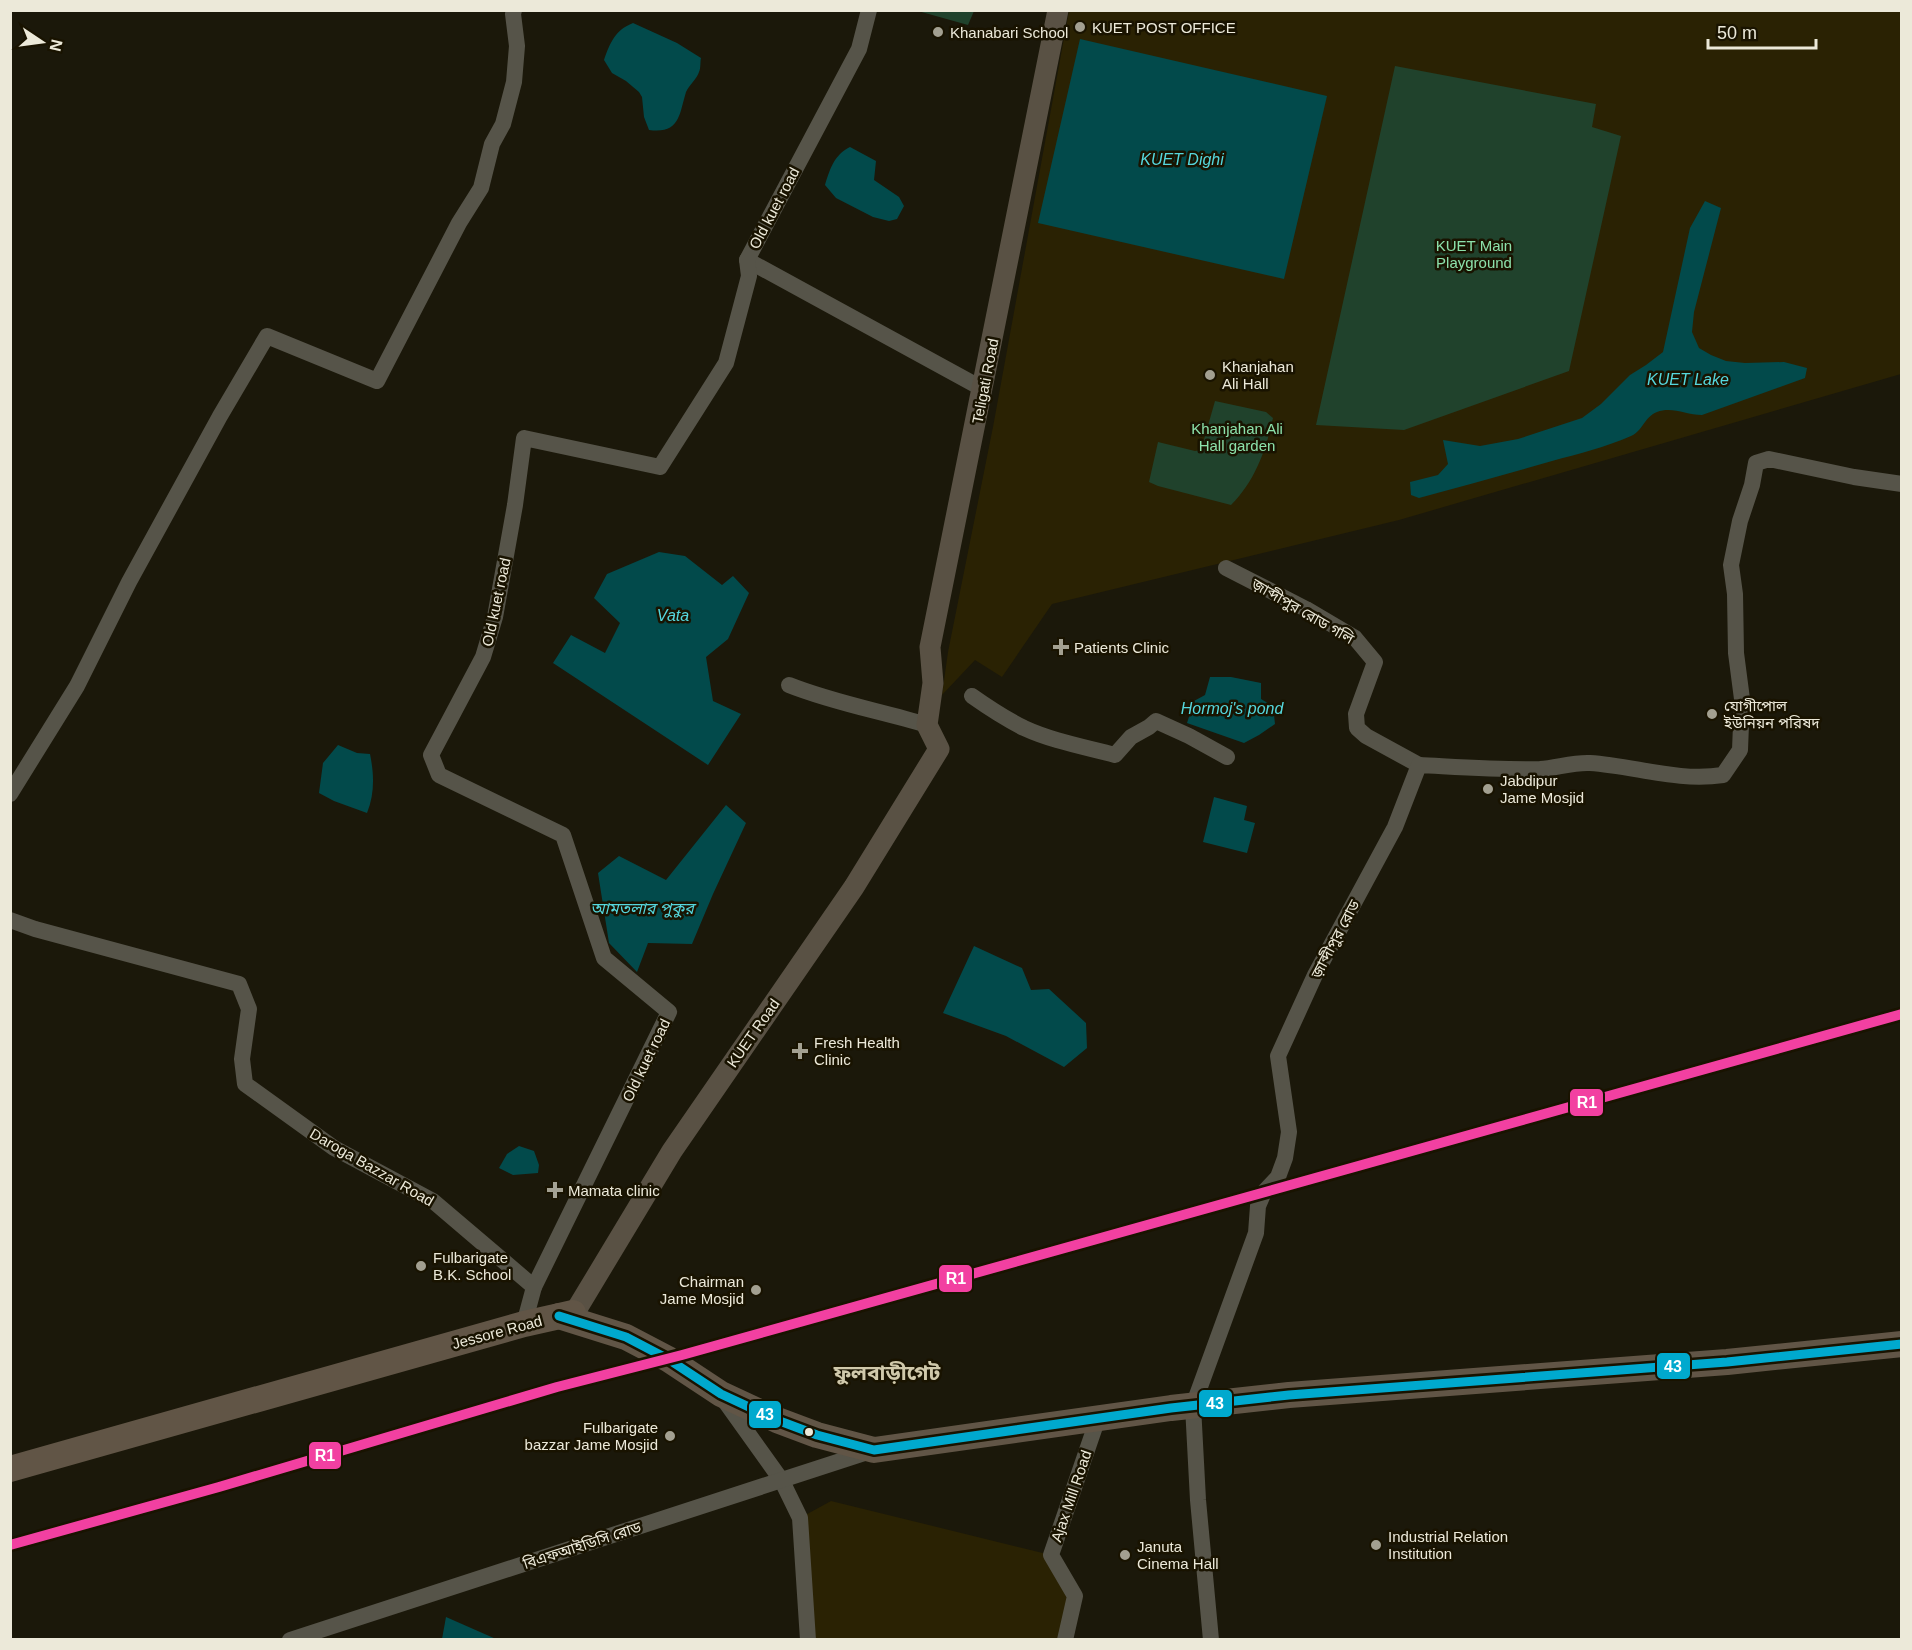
<svg xmlns="http://www.w3.org/2000/svg" width="1912" height="1650" viewBox="0 0 1912 1650" font-family="Helvetica,'Noto Sans Bengali',sans-serif">
  <style>
    .built { fill: #2a2203 }
    .green { fill: #20422c }
    .water { fill: #024a4b }
    .lines { fill: none; stroke-linecap: round; stroke-linejoin: round }
    .minor { stroke: #565449; stroke-width: 16 }
    .major { stroke: #595144; stroke-width: 21 }
    .highway { stroke: #615546; stroke-width: 26 }
    .bus-1-casing { stroke: #191300; stroke-width: 14 }
    .bus-1 { stroke: #00a9ce; stroke-width: 9 }
    .rail-1-casing { stroke: #191300; stroke-width: 15 }
    .rail-1 { stroke: #f240a1; stroke-width: 10 }
    .poi-dot { fill: #a3a091; stroke: #191300; stroke-width: 2 }
    .bus-dot { fill: #ece9d9; stroke: #191300; stroke-width: 2 }
    .labels { text-anchor: middle; dominant-baseline: central; stroke-width: 5; stroke-linejoin: round; paint-order: stroke }
    .poi-label { font-size: 15px; fill: #ece9d9; stroke: #191300; text-anchor: start }
    .street-label { font-size: 15px; fill: #ece9d9; stroke: #191300 }
    .park-label { font-size: 15px; fill: #8ce1aa; stroke: #191300 }
    .water-label { font-size: 16px; font-style: italic; fill: #55d7dd; stroke: #191300 }
    .district-label { font-size: 21px; font-weight: bold; fill: #d0c9ab; stroke: #191300 }
    .line-badge { stroke: #191300; stroke-width: 2 }
    .badge-label { font-size: 16px; text-anchor: middle; font-weight: bold; fill: #fff }
  </style>
  <rect width="100%" height="100%" fill="#1b180a"/>
  <g class="built">
    <polygon points="1069,11 1901,11 1901,374 1399,520 1052,604 1002,677 975,660 942,695 948,652 993,427"/>
    <polygon points="831,1501 1051,1555 1075,1596 1065,1639 806,1639 800,1518"/>
  </g>
  <g class="green">
    <polygon points="918,11 974,10 974,11 968,25"/>
    <polygon points="1395,66 1596,104 1592,127 1621,136 1569,371 1404,430 1316,425"/>
    <path d="M 1215,401 L 1266,412 L 1273,418 C 1266,450 1255,481 1231,505 L 1158,486 L 1149,482 L 1158,442 L 1195,451 L 1201,450 Z"/>
  </g>
  <g class="water">
    <path d="M 633,23 L 677,43 L 701,58 C 700,62 701,68 699,72 C 697,79 689,85 686,92 C 679,115 680,134 649,130 L 644,117 L 642,97 L 639,92 L 626,81 L 612,73 L 604,60 C 610,43 615,30 633,23 Z"/>
    <polygon points="1080,39 1327,96 1284,279 1038,223"/>
    <path d="M 850,147 L 876,161 L 874,180 L 899,197 L 904,206 L 897,219 L 889,221 L 873,217 L 836,198 L 825,185 C 830,169 834,155 850,147 Z"/>
    <path d="M 1705,201 L 1721,208 L 1694,312 L 1692,332 L 1699,348 L 1711,355 L 1726,361 L 1745,363 L 1784,362 L 1807,368 L 1805,378 L 1702,415 C 1686,415 1672,406 1657,412 C 1644,417 1643,431 1631,436 C 1606,447 1578,454 1552,461 C 1508,474 1463,486 1419,498 L 1411,495 L 1410,482 L 1438,475 L 1448,464 L 1443,440 L 1480,446 L 1518,439 L 1582,418 L 1601,404 L 1630,375 L 1646,365 L 1663,352 L 1690,228 Z"/>
    <polygon points="659,552 685,556 722,585 733,576 749,593 728,639 706,657 713,701 741,714 708,765 553,663 571,635 605,653 620,623 594,598 607,574"/>
    <polygon points="1210,677 1231,677 1261,683 1261,699 1273,706 1275,724 1259,735 1244,743 1187,723 1194,701 1205,695"/>
    <path d="M 338,745 L 357,753 L 370,754 C 374,774 375,793 367,813 L 334,801 L 319,793 L 323,763 Z"/>
    <polygon points="1214,797 1247,806 1244,820 1255,823 1247,853 1203,842"/>
    <polygon points="726,805 746,823 713,894 692,944 648,943 637,972 609,943 598,873 619,856 666,880"/>
    <polygon points="974,946 1022,968 1031,990 1049,989 1086,1023 1087,1048 1064,1067 1006,1036 943,1013"/>
    <polygon points="519,1146 534,1151 539,1165 538,1173 513,1175 499,1168 507,1154"/>
    <polygon points="446,1617 496,1639 442,1639"/>
  </g>
  <g class="lines">
    <g class="minor">
      <polyline points="747,260 983,389"/>
      <polyline points="1226,568 1306,609 1355,638 1375,662 1356,714 1357,728 1366,736 1419,765"/>
      <path d="M 789,685 C 834,703 881,711 927,725"/>
      <path d="M 972,696 C 989,708 1006,719 1024,728 C 1052,741 1085,747 1115,755 L 1131,737 L 1149,727 L 1156,721 L 1189,736 L 1227,757"/>
      <polyline points="10,794 77,686 129,582 220,416 267,336 377,381 459,223 481,188 492,144 503,124 514,82 517,46 513,14 514,10"/>
      <polyline points="10,920 35,929 239,984 249,1009 242,1059 245,1084 334,1148 433,1201 534,1287"/>
      <polyline points="524,1324 534,1287 669,1012 604,958 563,835 439,775 431,755 483,657 495,617 515,505 524,438 660,467 726,363 749,276 747,260 859,49 869,10"/>
      <polyline points="722,1397 782,1481 800,1518 808,1640"/>
      <polyline points="290,1640 874,1450"/>
      <polyline points="1065,1640 1075,1596 1051,1555 1098,1418"/>
      <path d="M 1211,1640 L 1198,1500 L 1193,1406 L 1256,1233 L 1258,1206 L 1264,1192 L 1278,1177 L 1285,1158 L 1289,1132 L 1278,1056 L 1315,975 L 1395,827 L 1419,765 C 1459,767 1500,770 1540,769 C 1556,768 1574,762 1590,763 C 1635,766 1678,782 1723,775 L 1740,750 L 1742,699 L 1736,653 L 1735,594 L 1731,565 L 1740,521 L 1752,485 L 1756,463 L 1769,459 L 1854,477 L 1902,484"/>
    </g>
    <polyline class="major" points="574,1321 575,1312 672,1151 854,887 939,749 927,725 933,683 930,647 1058,10"/>
    <g class="highway">
      <polyline points="559,1316 626,1337 668,1359 721,1394 777,1420 817,1435 874,1450 1171,1408 1289,1395 1727,1362 1902,1344"/>
      <polyline points="10,1469 524,1324 573,1313"/>
    </g>
    <defs>
      <polyline id="bus-1" points="559,1316 626,1337 668,1359 721,1394 777,1420 817,1435 874,1450 1171,1408 1289,1395 1727,1362 1902,1344"/>
    </defs>
    <use href="#bus-1" class="bus-1-casing"/>
    <use href="#bus-1" class="bus-1"/>
    <defs>
      <polyline id="rail-1" points="10,1545 219,1487 557,1387 682,1355 1902,1014"/>
    </defs>
    <use href="#rail-1" class="rail-1-casing"/>
    <use href="#rail-1" class="rail-1"/>
  </g>
  <g class="poi-dot">
    <circle cx="1080" cy="27" r="6"/>
    <circle cx="938" cy="32" r="6"/>
    <circle cx="1210" cy="375" r="6"/>
    <path d="M1058 638h6v6h6v6h-6v6h-6v-6h-6v-6h6z"/>
    <circle cx="1712" cy="714" r="6"/>
    <circle cx="1488" cy="789" r="6"/>
    <path d="M797 1042h6v6h6v6h-6v6h-6v-6h-6v-6h6z"/>
    <path d="M552 1181h6v6h6v6h-6v6h-6v-6h-6v-6h6z"/>
    <circle cx="421" cy="1266" r="6"/>
    <circle cx="756" cy="1290" r="6"/>
    <circle cx="670" cy="1436" r="6"/>
    <circle cx="1376" cy="1545" r="6"/>
    <circle cx="1125" cy="1555" r="6"/>
  </g>
  <circle class="bus-dot" cx="809" cy="1432" r="5"/>
  <g class="labels">
    <g class="poi-label">
      <text x="1092" y="27">KUET POST OFFICE</text>
      <text x="950" y="32">Khanabari School</text>
      <text x="1222" y="366">Khanjahan<tspan x="1222" dy="17">Ali Hall</tspan></text>
      <text x="1074" y="647">Patients Clinic</text>
      <text x="1724" y="705">যোগীপোল<tspan x="1724" dy="17">ইউনিয়ন পরিষদ</tspan></text>
      <text x="1500" y="780">Jabdipur<tspan x="1500" dy="17">Jame Mosjid</tspan></text>
      <text x="814" y="1042">Fresh Health<tspan x="814" dy="17">Clinic</tspan></text>
      <text x="568" y="1190">Mamata clinic</text>
      <text x="433" y="1257">Fulbarigate<tspan x="433" dy="17">B.K. School</tspan></text>
      <text x="744" y="1281" text-anchor="end">Chairman<tspan x="744" dy="17">Jame Mosjid</tspan></text>
      <text x="658" y="1427" text-anchor="end">Fulbarigate<tspan x="658" dy="17">bazzar Jame Mosjid</tspan></text>
      <text x="1388" y="1536">Industrial Relation<tspan x="1388" dy="17">Institution</tspan></text>
      <text x="1137" y="1546">Januta<tspan x="1137" dy="17">Cinema Hall</tspan></text>
    </g>
    <g class="street-label">
      <text transform="translate(774 208) rotate(-62)">Old kuet road</text>
      <text transform="translate(985 381) rotate(-79)">Teligati Road</text>
      <text transform="translate(496 602) rotate(-78)">Old kuet road</text>
      <text transform="translate(1303 611) rotate(30)">জ়াব্দীপুর রোড গলি</text>
      <text transform="translate(1335 939) rotate(-62)">জ়াব্দীপুর রোড</text>
      <text transform="translate(753 1033) rotate(-55)">KUET Road</text>
      <text transform="translate(646 1060) rotate(-64)">Old kuet road</text>
      <text transform="translate(372 1167) rotate(30)">Daroga Bazzar Road</text>
      <text transform="translate(497 1332) rotate(-15)">Jessore Road</text>
      <text transform="translate(1071 1496) rotate(-71)">Ajax Mill Road</text>
      <text transform="translate(582 1545) rotate(-18)">বিএফআইডিসি রোড</text>
    </g>
    <g class="park-label">
      <text x="1474" y="245">KUET Main<tspan x="1474" dy="17">Playground</tspan></text>
      <text x="1237" y="428">Khanjahan Ali<tspan x="1237" dy="17">Hall garden</tspan></text>
    </g>
    <g class="water-label">
      <text x="1182" y="159">KUET Dighi</text>
      <text x="1688" y="379">KUET Lake</text>
      <text x="673" y="615">Vata</text>
      <text x="1232" y="708">Hormoj's pond</text>
      <text x="642" y="908">আমতলার পুকুর</text>
    </g>
    <g class="district-label">
      <text x="887" y="1372">ফুলবাড়ীগেট</text>
    </g>
  </g>
  <g class="line-badge">
    <rect x="1569" y="1088" width="35" height="29" rx="6" fill="#f240a1"/>
    <rect x="938" y="1264" width="35" height="29" rx="6" fill="#f240a1"/>
    <rect x="1656" y="1352" width="35" height="28" rx="6" fill="#00a9ce"/>
    <rect x="1198" y="1389" width="35" height="29" rx="6" fill="#00a9ce"/>
    <rect x="748" y="1400" width="34" height="29" rx="6" fill="#00a9ce"/>
    <rect x="308" y="1441" width="34" height="29" rx="6" fill="#f240a1"/>
  </g>
  <g class="badge-label">
    <text x="1587" y="1108">R1</text>
    <text x="956" y="1284">R1</text>
    <text x="1673" y="1372">43</text>
    <text x="1215" y="1409">43</text>
    <text x="765" y="1420">43</text>
    <text x="325" y="1461">R1</text>
  </g>
  <rect width="1912" height="1650" fill="none" stroke="#ece9d9" stroke-width="24"/>
  <g transform="translate(42 42) rotate(103)" stroke="#191300" stroke-width="4.5" paint-order="stroke">
  <path d="M0-4.5L10 22L0 15L-10 22Z" fill="#ece9d9"/>
  <text y="-9" font-size="16" font-weight="bold" text-anchor="middle" fill="#ece9d9">N</text>
  </g>
  <path d="M1708 39v9h108v-9" fill="none" stroke="#ece9d9" stroke-width="3"/>
  <text x="1717" y="39" font-size="18" fill="#ece9d9" stroke="#191300" stroke-width="4.5" paint-order="stroke">50 m</text>
</svg>
